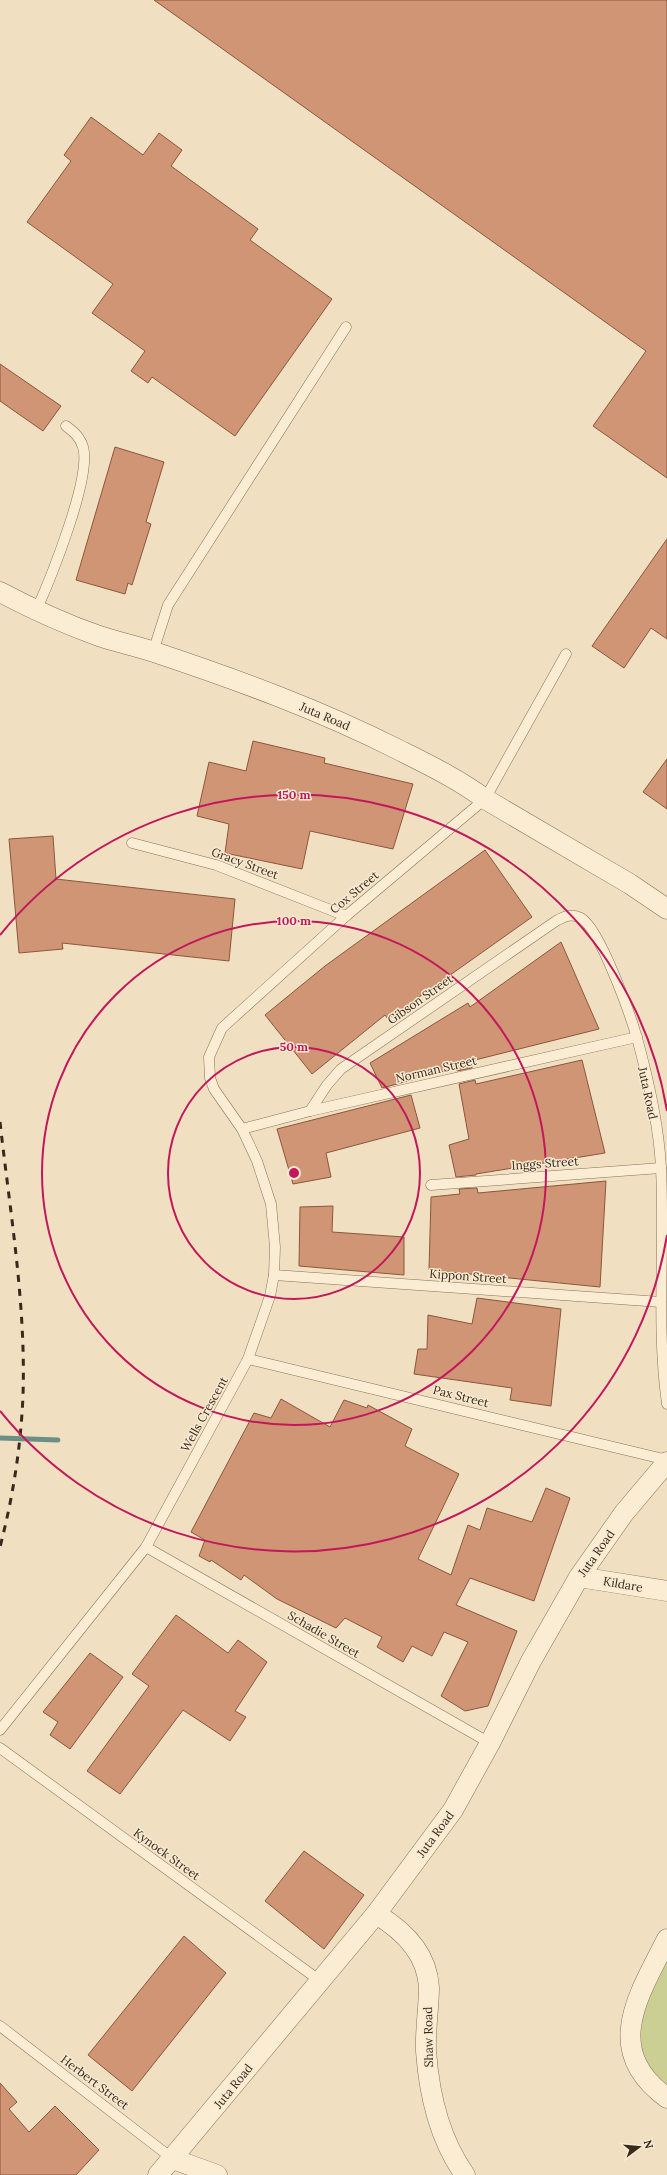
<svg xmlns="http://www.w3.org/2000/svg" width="667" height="2175" viewBox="0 0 667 2175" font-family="Lora,serif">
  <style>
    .green { fill: #cbcf93 }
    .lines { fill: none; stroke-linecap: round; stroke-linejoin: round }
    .stream { stroke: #6a9085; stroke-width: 5 }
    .building { fill: #d09574; stroke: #8b573b }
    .service-casing { stroke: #8a7057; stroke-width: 11 }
    .minor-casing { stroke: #8a7057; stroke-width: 21 }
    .service { stroke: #fbedd4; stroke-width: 10 }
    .minor { stroke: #fbedd4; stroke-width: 20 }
    .rail { stroke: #39291c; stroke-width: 3; stroke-dasharray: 7 7; stroke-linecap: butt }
    .ring { fill: none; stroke: #c2185b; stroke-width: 2 }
    .labels { text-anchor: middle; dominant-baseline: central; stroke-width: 3; stroke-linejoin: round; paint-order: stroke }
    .street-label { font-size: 12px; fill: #39291c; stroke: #f7ead0 }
    .centre { fill: #c2185b; stroke: #f7ead0; stroke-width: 2 }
    .ring-label { font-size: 12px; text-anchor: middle; font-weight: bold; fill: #c2185b; stroke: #f7ead0; stroke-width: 3; stroke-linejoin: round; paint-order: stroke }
  </style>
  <rect width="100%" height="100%" fill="#f0dfc0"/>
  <path class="green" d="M 667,1960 L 667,2088 C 662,2082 654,2076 650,2070 C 626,2032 650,1995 667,1960 Z"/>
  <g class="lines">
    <polyline class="stream" points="0,1438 58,1440"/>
  </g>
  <g class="building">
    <polygon points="154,0 667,0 667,478 593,426 646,351"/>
    <polygon points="91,117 143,155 159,133 182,150 171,166 258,229 250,240 332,299 235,436 152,377 148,383 131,371 145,351 92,313 113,284 27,222 71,161 64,155"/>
    <polygon points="0,364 61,406 43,431 0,401"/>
    <polygon points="115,447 164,462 146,522 151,524 132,585 128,583 125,594 76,580"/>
    <polygon points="667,539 667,639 651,628 624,668 592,646"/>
    <polygon points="253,741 325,758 324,763 413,784 393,849 310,831 302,869 225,853 229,824 197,816 209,762 246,771"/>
    <polygon points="667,759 667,809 643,792"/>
    <polygon points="53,836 56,879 235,899 229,961 62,943 63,949 19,953 9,839"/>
    <polygon points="485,850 532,917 388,1019 385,1015 312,1074 265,1015 325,966"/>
    <polygon points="561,942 599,1029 471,1061 472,1068 457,1071 456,1068 382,1088 370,1063 468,1003 470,1007"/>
    <polygon points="582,1060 605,1153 476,1174 476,1175 456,1177 449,1145 469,1139 459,1084 475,1080 476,1084"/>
    <polygon points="411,1095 420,1128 326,1153 331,1177 293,1184 277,1129"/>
    <polygon points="606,1181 600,1287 429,1270 431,1197 460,1194 459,1189 477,1188 478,1193"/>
    <polygon points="333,1206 332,1232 404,1237 404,1275 299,1266 300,1207"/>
    <polygon points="477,1298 561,1309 551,1406 510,1400 512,1388 414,1374 418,1349 427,1349 428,1315 472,1324"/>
    <polygon points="281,1399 330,1427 344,1400 367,1408 368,1405 412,1429 405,1446 459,1474 418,1559 451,1575 468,1525 480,1530 487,1508 532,1522 546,1488 570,1498 534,1601 470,1578 456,1605 517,1631 488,1706 465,1711 441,1696 468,1642 444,1632 432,1656 412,1646 403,1662 377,1647 382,1637 345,1618 336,1628 277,1599 244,1575 241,1580 211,1560 210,1562 199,1556 205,1540 191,1532 254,1413 271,1418"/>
    <polygon points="176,1615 228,1653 238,1640 267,1662 235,1711 246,1717 230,1741 183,1710 120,1794 87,1771 149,1686 132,1674"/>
    <polygon points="90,1653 123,1677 70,1749 50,1735 58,1722 43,1712"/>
    <polygon points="304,1851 364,1895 324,1949 265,1901"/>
    <polygon points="184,1936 226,1973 132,2091 88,2055"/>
    <polygon points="0,2083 17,2102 9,2109 29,2132 55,2106 99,2150 76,2175 0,2175"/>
  </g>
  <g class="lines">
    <defs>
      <g id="service">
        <path d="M 36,611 C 50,580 92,477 83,447 C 80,437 74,432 66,426"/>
        <polyline points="153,652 168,605 346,327"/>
        <polyline points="132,843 216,865 346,916"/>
        <path d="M 310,1111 L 327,1085 L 341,1069 L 556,921 C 565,916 571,913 581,918 C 600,929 630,1014 637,1038 C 648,1078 659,1127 661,1168 C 665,1247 656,1326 667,1404"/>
        <polyline points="242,1129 310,1111 637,1037"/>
        <polyline points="431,1185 661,1168"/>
        <polyline points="274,1275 661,1302"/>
        <polyline points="248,1359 667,1460"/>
        <polyline points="146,1547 490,1743"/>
        <polyline points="0,1730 146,1547 248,1359 270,1296 274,1275 275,1247 271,1204 257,1161 242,1129 214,1089 210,1078 209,1057 222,1028 346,916 485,799 566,654"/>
        <polyline points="0,1748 319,1980"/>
        <polyline points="0,2026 173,2159"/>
      </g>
      <g id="minor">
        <path d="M 0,592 C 32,609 65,624 99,636 C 117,642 136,646 154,652 C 238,680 320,710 399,750 C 429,765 458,779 485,799 L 630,884 L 667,909"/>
        <polyline points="579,1577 667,1591"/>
        <path d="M 376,1914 C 403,1930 427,1953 429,1987 C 429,2008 425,2030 426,2051 C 429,2093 440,2140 465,2175"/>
        <path d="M 667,1939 C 639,1995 601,2050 667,2098"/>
        <polyline points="173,2159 217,2175"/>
        <polyline points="158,2175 376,1914 453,1810 490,1743 531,1661 579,1577 624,1513 667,1462"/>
      </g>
    </defs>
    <use href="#service" class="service-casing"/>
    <use href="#minor" class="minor-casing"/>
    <use href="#service" class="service"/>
    <use href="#minor" class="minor"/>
    <path class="rail" d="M 0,1122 C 10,1212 26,1304 23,1395 C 21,1446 13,1497 0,1547"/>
  </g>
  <g class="ring">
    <circle cx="294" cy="1173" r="126"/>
    <circle cx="294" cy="1173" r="252"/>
    <path d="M667 1235A378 378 0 0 1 0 1411M0 935A378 378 0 0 1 667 1111"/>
  </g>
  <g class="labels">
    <g class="street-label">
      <text transform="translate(325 716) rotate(23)">Juta Road</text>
      <text transform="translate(245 863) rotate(20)">Gracy Street</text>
      <text transform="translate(354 892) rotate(-40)">Cox Street</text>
      <text transform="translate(420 999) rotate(-35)">Gibson Street</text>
      <text transform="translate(436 1069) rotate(-13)">Norman Street</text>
      <text transform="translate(648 1093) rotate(78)">Juta Road</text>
      <text transform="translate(545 1163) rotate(-4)">Inggs Street</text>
      <text transform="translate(468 1276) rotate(4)">Kippon Street</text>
      <text transform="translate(461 1396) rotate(14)">Pax Street</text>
      <text transform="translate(204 1414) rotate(-61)">Wells Crescent</text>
      <text transform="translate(596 1553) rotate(-55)">Juta Road</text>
      <text transform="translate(623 1584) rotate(10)">Kildare</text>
      <text transform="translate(324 1634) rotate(30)">Schadie Street</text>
      <text transform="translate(435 1834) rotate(-54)">Juta Road</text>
      <text transform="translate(167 1854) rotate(36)">Kynock Street</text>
      <text transform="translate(428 2037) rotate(-91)">Shaw Road</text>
      <text transform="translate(95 2082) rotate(37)">Herbert Street</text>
      <text transform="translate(233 2086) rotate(-51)">Juta Road</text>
    </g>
  </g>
  <circle cx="294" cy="1173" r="6" class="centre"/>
  <g class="ring-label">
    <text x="294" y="799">150 m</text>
    <text x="294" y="925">100 m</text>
    <text x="294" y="1051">50 m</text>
  </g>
  <g transform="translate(639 2147) rotate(74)" stroke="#f7ead0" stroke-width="3" paint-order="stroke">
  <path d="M0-3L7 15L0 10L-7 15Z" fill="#39291c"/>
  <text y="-6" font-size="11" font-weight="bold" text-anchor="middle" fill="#39291c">N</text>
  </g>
</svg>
